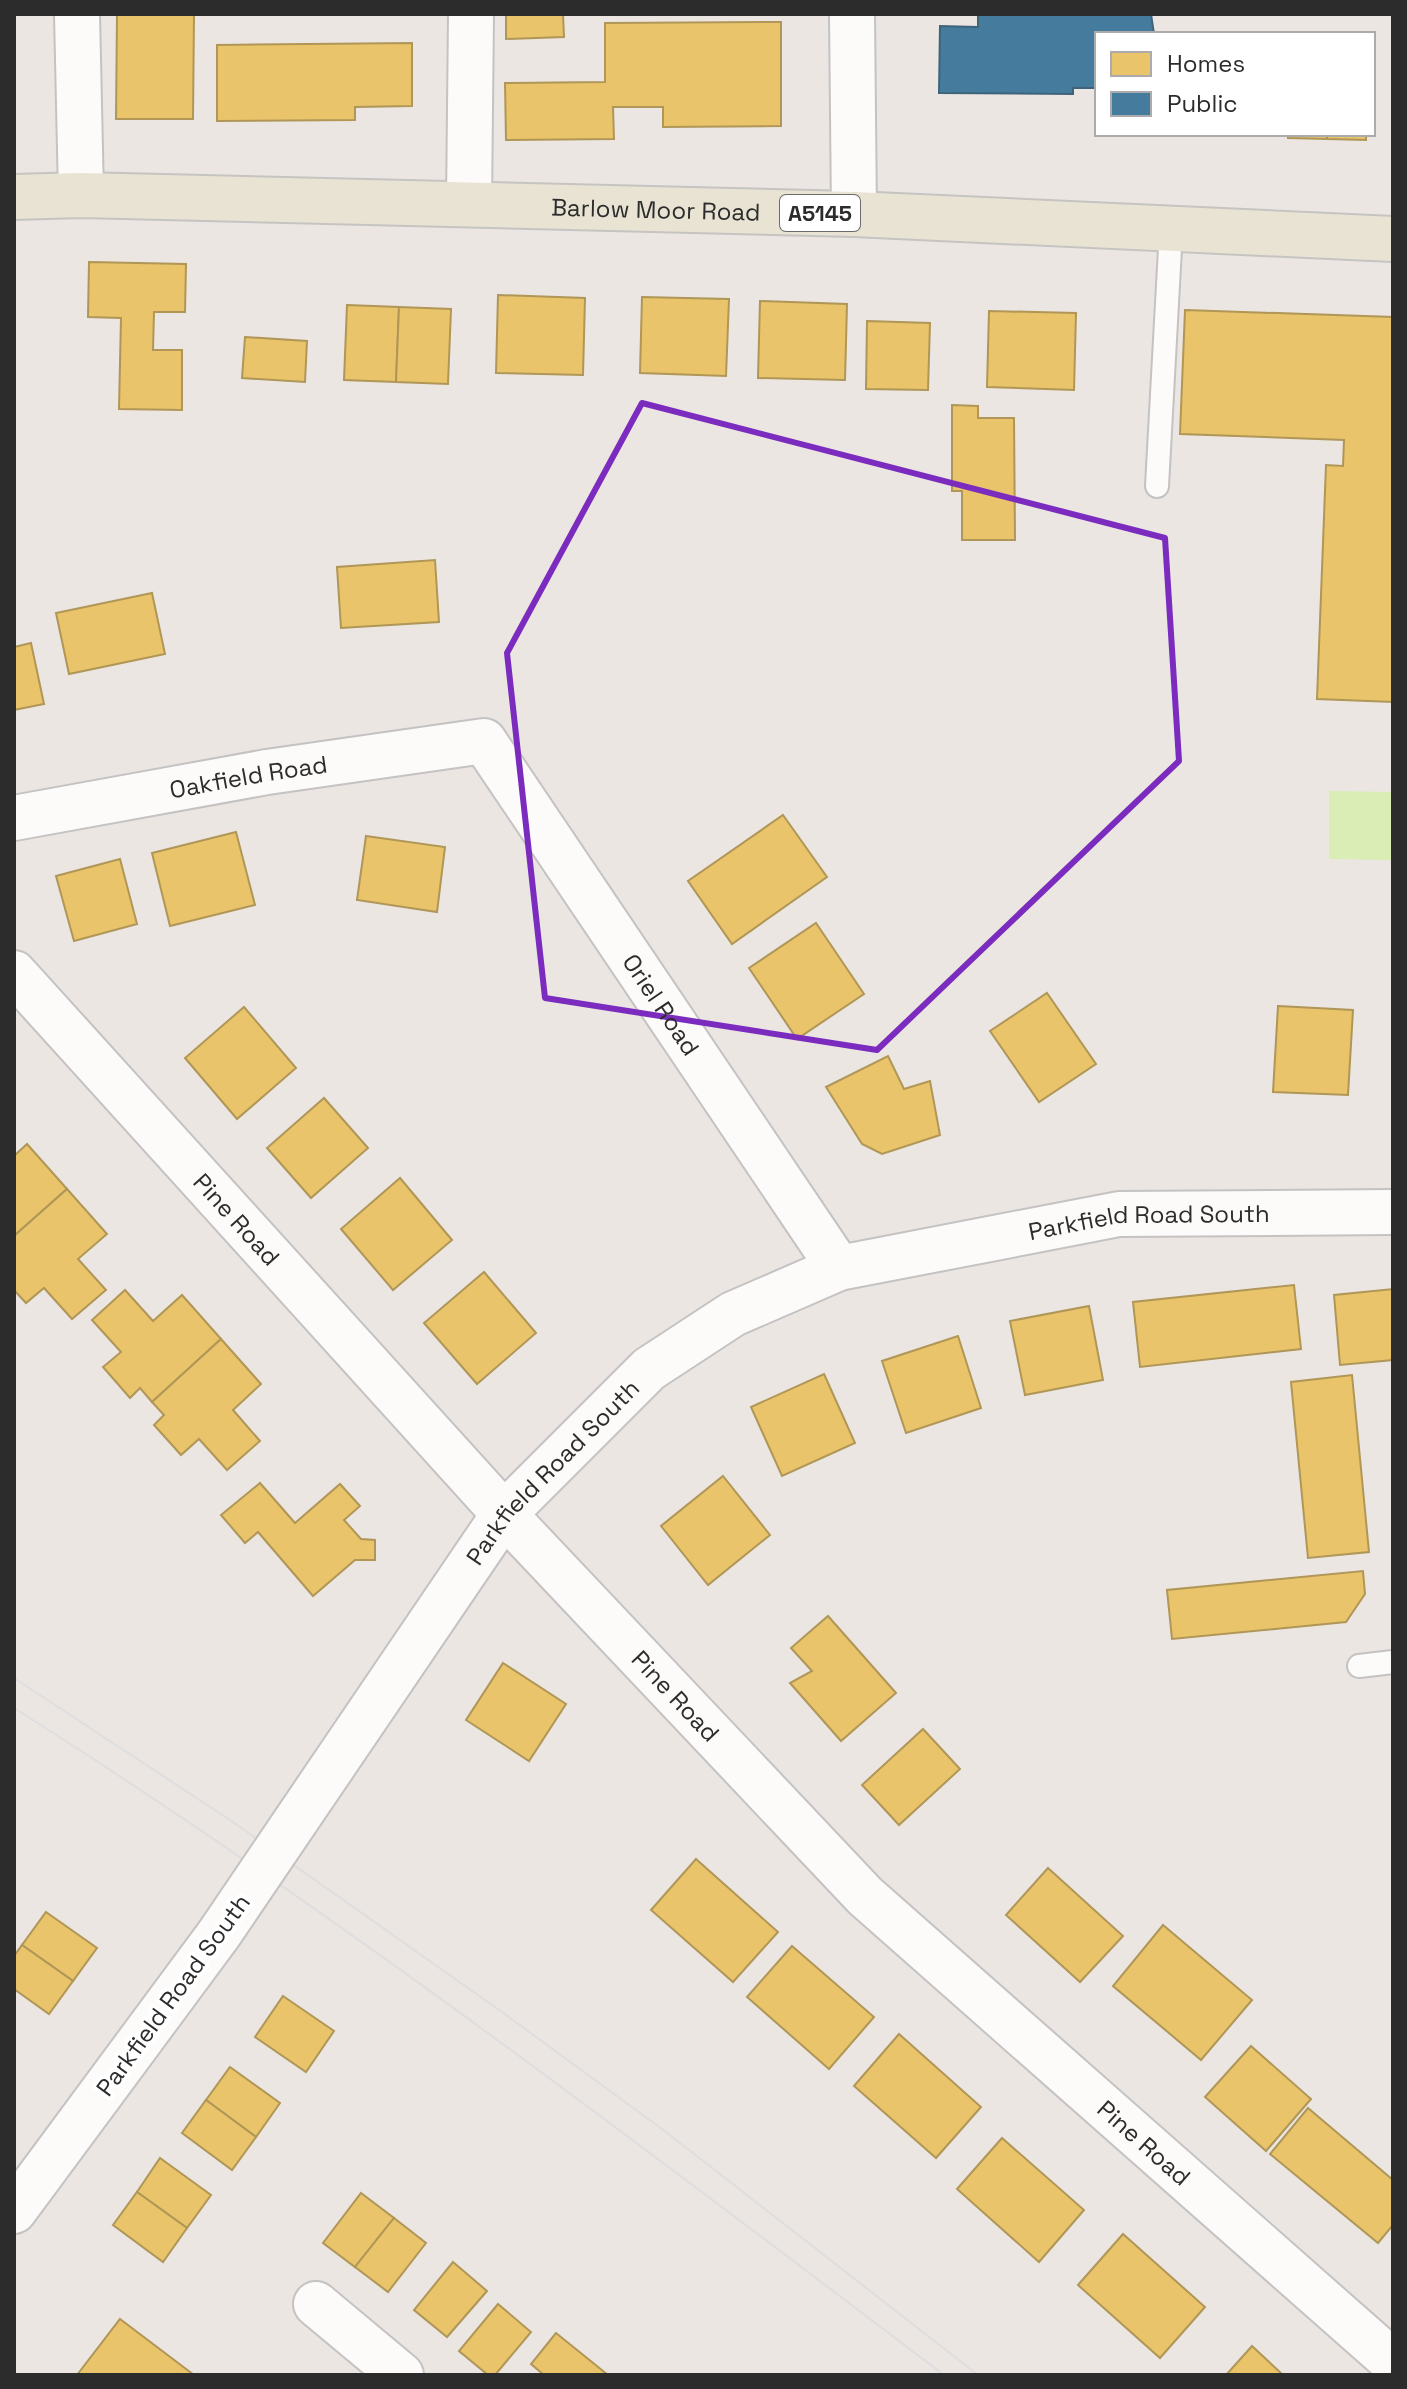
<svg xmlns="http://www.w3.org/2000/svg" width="1407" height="2389" viewBox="0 0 1407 2389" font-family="'Space Grotesk',sans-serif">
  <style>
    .pitch { fill: #d9edb4 }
    .homes { fill: #e9c46a; stroke: #b09657; stroke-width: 2 }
    .public { fill: #457b9d; stroke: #3e637b; stroke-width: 2 }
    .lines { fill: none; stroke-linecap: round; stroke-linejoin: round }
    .lane-casing { stroke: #c4c2c3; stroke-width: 26 }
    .street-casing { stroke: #c4c2c3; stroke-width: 48 }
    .primary-casing { stroke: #c6c4c2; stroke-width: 48 }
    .lane { stroke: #fcfbfa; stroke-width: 22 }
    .street { stroke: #fcfbfa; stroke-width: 44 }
    .primary { stroke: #e8e3d3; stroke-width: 44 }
    .tram { stroke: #dedee0; stroke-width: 2 }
    .street-bridge-casing { stroke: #c4c2c3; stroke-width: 48; stroke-linecap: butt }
    .street-bridge { stroke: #fcfbfa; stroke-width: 44 }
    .marked { fill: none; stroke: #7b2cbf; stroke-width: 6; stroke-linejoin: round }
    .labels { text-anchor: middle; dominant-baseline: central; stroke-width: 8; stroke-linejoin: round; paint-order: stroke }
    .shield { fill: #fff; stroke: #6b6b6b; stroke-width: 2 }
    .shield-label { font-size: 22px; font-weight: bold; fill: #2c2c2c }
    .street-label { font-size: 24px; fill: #2c2c2c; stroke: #fff }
  </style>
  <rect width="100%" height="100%" fill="#ebe6e1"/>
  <polygon class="pitch" points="1329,791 1393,792 1393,860 1329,859"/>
  <g class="homes">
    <polygon points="117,14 194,14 193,119 116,119"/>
    <polygon points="506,14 563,14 564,37 506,39"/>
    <polygon points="781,22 781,126 663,127 663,107 613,107 614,139 506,140 505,83 605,82 605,23"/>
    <polygon points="412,43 412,106 355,107 355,120 217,121 217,45"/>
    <polygon points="1288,134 1327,134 1327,139 1288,138"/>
    <polygon points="1327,134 1366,134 1366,140 1327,139"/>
    <polygon points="89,262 186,264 185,312 154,312 153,350 182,350 182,410 119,409 121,318 88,317"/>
    <polygon points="498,295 585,298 583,375 496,373"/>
    <polygon points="642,297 729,299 726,376 640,373"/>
    <polygon points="760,301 847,304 845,380 758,378"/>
    <polygon points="347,305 399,307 396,382 344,380"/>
    <polygon points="399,307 451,309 448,384 396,382"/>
    <polygon points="1185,310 1393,317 1393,702 1317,699 1326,465 1343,466 1344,440 1180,434"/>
    <polygon points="989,311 1076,313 1074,390 987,387"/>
    <polygon points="867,321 930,323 928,390 866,389"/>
    <polygon points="245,337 307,341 305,382 242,378"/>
    <polygon points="952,405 978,406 978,418 1014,418 1015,540 962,540 962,491 952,491"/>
    <polygon points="435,560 439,622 341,628 337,567"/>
    <polygon points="152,593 165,654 69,674 56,613"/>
    <polygon points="31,643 44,704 14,710 14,647"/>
    <polygon points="783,815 827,877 732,944 688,881"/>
    <polygon points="236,832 255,905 170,926 152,853"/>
    <polygon points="366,836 445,847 437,912 357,900"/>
    <polygon points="120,859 137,924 74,941 56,876"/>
    <polygon points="816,923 864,994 797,1039 749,968"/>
    <polygon points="1047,993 1096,1064 1039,1102 990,1031"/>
    <polygon points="1278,1006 1353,1010 1348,1095 1273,1092"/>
    <polygon points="244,1007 296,1068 237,1119 185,1058"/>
    <polygon points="888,1056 904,1089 930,1081 940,1135 882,1154 862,1144 826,1087"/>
    <polygon points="324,1098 368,1148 311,1198 267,1148"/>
    <polygon points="27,1144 67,1189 14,1236 14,1156"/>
    <polygon points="400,1178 452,1240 393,1290 341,1229"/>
    <polygon points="67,1189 107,1234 78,1259 106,1290 72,1319 44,1288 26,1303 14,1290 14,1236"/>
    <polygon points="484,1272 536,1333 477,1384 424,1323"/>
    <polygon points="1294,1285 1301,1349 1140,1367 1133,1302"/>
    <polygon points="1393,1289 1393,1360 1340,1365 1334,1295"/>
    <polygon points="125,1290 153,1321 182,1295 221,1339 152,1402 140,1388 130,1398 103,1367 121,1352 92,1320"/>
    <polygon points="1089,1306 1103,1380 1025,1395 1010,1321"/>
    <polygon points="958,1336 981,1408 906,1433 882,1361"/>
    <polygon points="221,1339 261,1384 233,1410 260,1441 227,1470 199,1439 181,1455 154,1425 164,1415 152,1402"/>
    <polygon points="824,1374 855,1443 782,1476 751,1407"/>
    <polygon points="1352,1375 1369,1552 1308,1558 1291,1382"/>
    <polygon points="723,1476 770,1535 708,1585 661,1526"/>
    <polygon points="260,1483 295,1523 340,1484 360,1506 344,1520 361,1539 375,1540 375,1560 355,1560 313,1596 258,1532 245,1543 221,1515"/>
    <polygon points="1363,1571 1365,1594 1346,1622 1172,1639 1167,1590"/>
    <polygon points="828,1616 896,1693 841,1741 790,1683 812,1671 791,1648"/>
    <polygon points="503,1663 566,1704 529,1761 466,1720"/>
    <polygon points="923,1729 960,1769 899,1825 862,1785"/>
    <polygon points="696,1859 778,1932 733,1982 651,1910"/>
    <polygon points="1048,1868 1123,1936 1080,1982 1006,1915"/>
    <polygon points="46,1912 97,1948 73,1981 22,1945"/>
    <polygon points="1163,1925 1252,2000 1201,2060 1113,1986"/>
    <polygon points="22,1945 73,1981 49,2014 14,1989 14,1956"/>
    <polygon points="792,1946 874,2017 829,2069 747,1997"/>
    <polygon points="283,1996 334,2031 306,2072 255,2037"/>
    <polygon points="899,2034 981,2107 936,2158 854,2086"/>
    <polygon points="1251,2046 1311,2099 1266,2151 1205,2097"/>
    <polygon points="230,2067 280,2103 256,2137 206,2100"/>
    <polygon points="206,2100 256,2137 232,2170 182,2133"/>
    <polygon points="1308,2108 1393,2180 1393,2225 1378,2243 1270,2154"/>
    <polygon points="1002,2138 1084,2210 1039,2262 957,2189"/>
    <polygon points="160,2158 211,2195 187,2228 137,2192"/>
    <polygon points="137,2192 187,2228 163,2262 113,2225"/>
    <polygon points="361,2193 394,2218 355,2267 323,2243"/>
    <polygon points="394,2218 426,2243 388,2292 355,2267"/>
    <polygon points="1123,2234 1205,2307 1160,2358 1078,2285"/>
    <polygon points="453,2262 487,2291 447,2337 414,2310"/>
    <polygon points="498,2304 531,2332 495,2375 488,2375 459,2351"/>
    <polygon points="120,2319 194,2375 77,2375"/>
    <polygon points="556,2333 608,2375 544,2375 531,2364"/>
    <polygon points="1252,2346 1283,2375 1226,2375"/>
  </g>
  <polygon class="public" points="978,14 1151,14 1154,34 1097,34 1097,88 1073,88 1073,94 939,93 940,26 978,27"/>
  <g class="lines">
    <defs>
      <g id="lane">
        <polyline points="1157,486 1171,230"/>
        <polyline points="1359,1666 1393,1662"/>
      </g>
      <g id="street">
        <polyline points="77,14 81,195"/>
        <polyline points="852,14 854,214"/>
        <polyline points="469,204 471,14"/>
        <path id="s1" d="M 14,818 L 267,772 L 484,741 L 839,1268"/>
        <path id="s2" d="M 14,973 L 504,1514 L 865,1896 L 1393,2362"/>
        <path id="s3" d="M 297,1819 L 504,1514 L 649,1369 L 733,1314 L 839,1268 L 1119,1214 L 1393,1212"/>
        <polyline points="14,2211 219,1934"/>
        <polyline points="316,2304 401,2375"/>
      </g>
      <g id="primary">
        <path id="s4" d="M 14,197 L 81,195 L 854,214 L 1393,239"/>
      </g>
    </defs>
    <use href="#lane" class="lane-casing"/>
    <use href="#street" class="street-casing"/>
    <use href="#primary" class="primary-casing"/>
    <use href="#lane" class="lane"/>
    <use href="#street" class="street"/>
    <use href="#primary" class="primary"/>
    <g class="tram">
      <polyline points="14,1678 230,1820 502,2012 666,2132 978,2375"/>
      <path d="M 14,1708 C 337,1912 640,2145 944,2375"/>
    </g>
    <defs>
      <polyline id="street-bridge" points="219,1934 297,1819"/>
    </defs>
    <use href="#street-bridge" class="street-bridge-casing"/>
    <use href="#street-bridge" class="street-bridge"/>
  </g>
  <path class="marked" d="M 642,403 L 1165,538 L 1179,761 L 877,1050 L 545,998 L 507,653 Z"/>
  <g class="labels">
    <rect class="shield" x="780" y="195" width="80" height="36" rx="6"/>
    <g class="shield-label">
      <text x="820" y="213">A5145</text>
    </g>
    <g class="street-label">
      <text stroke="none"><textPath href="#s4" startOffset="642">Barlow Moor Road</textPath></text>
      <text stroke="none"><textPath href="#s1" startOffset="238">Oakfield Road</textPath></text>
      <text stroke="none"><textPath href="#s1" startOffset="794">Oriel Road</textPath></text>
      <text stroke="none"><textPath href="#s2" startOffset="332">Pine Road</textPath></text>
      <text stroke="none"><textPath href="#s3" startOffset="1104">Parkfield Road South</textPath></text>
      <text stroke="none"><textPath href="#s3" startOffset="432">Parkfield Road South</textPath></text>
      <text stroke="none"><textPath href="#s2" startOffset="980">Pine Road</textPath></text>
      <text transform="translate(173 1995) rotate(-54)">Parkfield Road South</text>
      <text stroke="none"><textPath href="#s2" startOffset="1628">Pine Road</textPath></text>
    </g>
  </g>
  <rect width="1407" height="2389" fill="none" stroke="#2c2c2c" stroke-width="32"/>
  <rect x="1095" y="32" width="280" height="104" fill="#ffffff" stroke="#ababab" stroke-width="2"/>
  <rect x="1111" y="52" width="40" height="24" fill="#e9c46a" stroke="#ababab" stroke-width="2"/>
  <text x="1167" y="72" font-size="24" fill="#2c2c2c">Homes</text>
  <rect x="1111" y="92" width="40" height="24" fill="#457b9d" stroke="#ababab" stroke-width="2"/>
  <text x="1167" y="112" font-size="24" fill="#2c2c2c">Public</text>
</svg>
